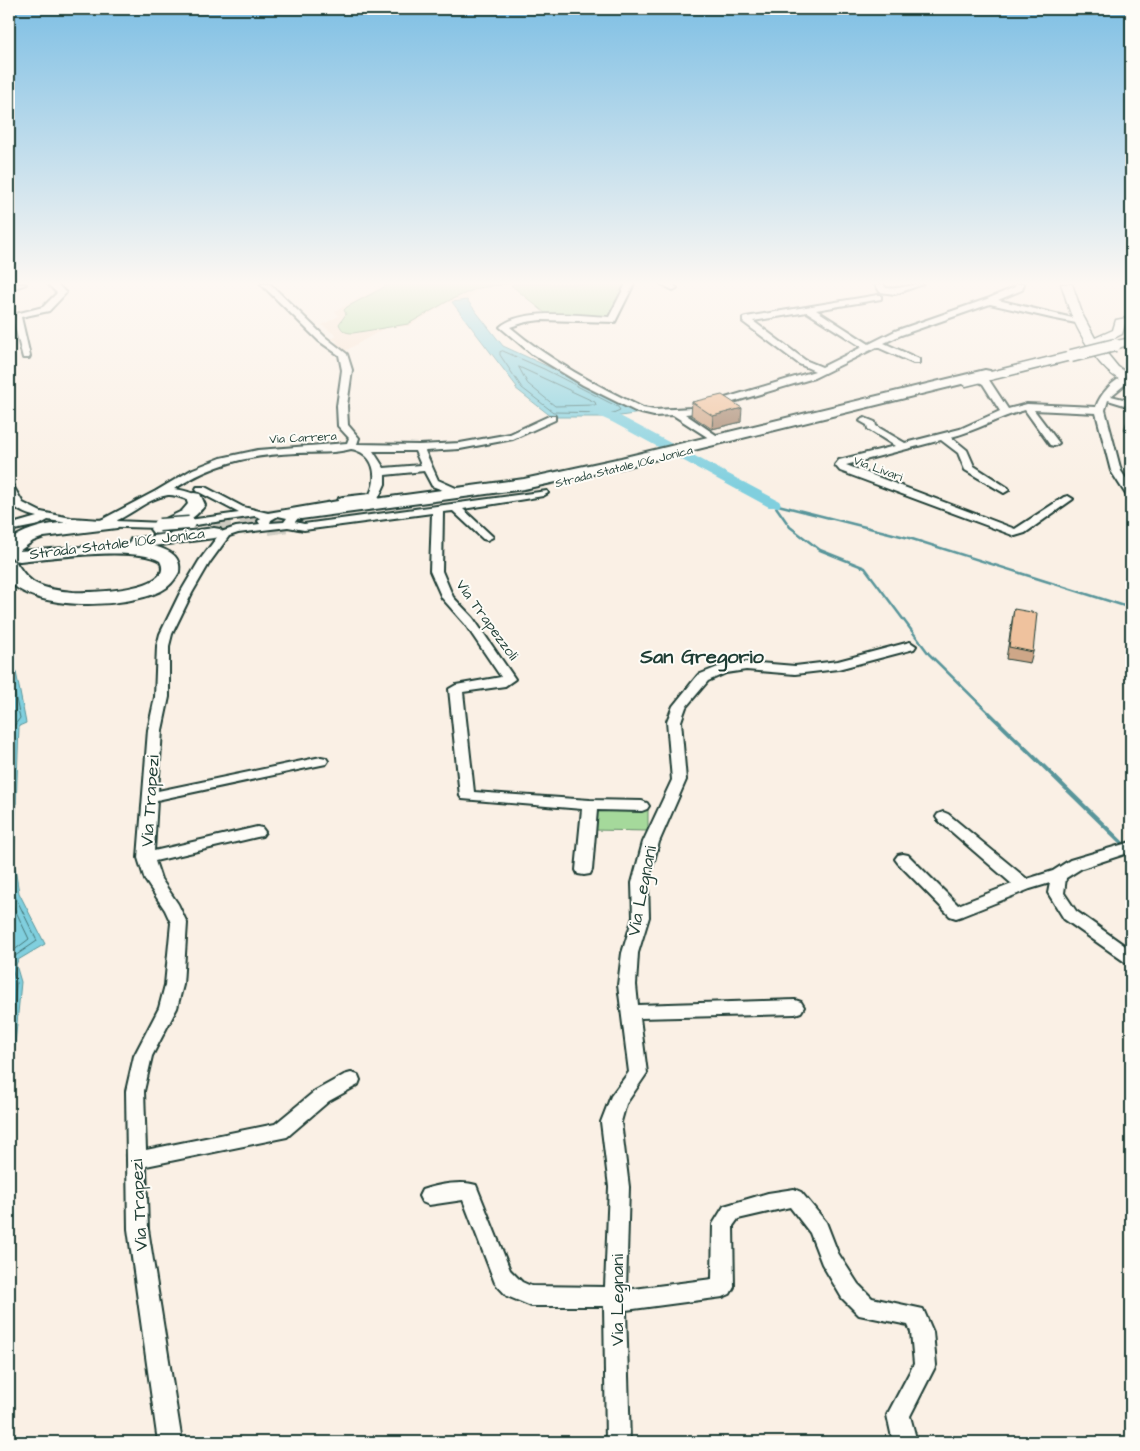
<svg xmlns="http://www.w3.org/2000/svg" width="1140" height="1451" viewBox="0 0 1140 1451" font-family="'Architects Daughter',sans-serif">
  <style>
    .built { fill: #f7e2d0 }
    .green { fill: #a5d99b; stroke: #628b68 }
    .water { fill: #80cfde; stroke: #59959a }
    .lines { fill: none; stroke-linecap: round; stroke-linejoin: round }
    .shore-far1 { stroke: #467778; stroke-width: 1 }
    .shore { stroke: #467778; stroke-width: 2 }
    .stream-far1 { stroke: #59959a; stroke-width: 2.5 }
    .stream { stroke: #59959a; stroke-width: 4 }
    .river { fill: #80cfde; fill-rule: evenodd }
    .highway-tunnel { stroke: #ceccc2; stroke-width: 18; stroke-dasharray: 18 9; stroke-linecap: butt }
    .minor-casing { stroke: #1f3d34; stroke-width: 4 }
    .major-casing { stroke: #1f3d34; stroke-width: 3 }
    .highway-casing { stroke: #1f3d34; stroke-width: 4 }
    .minor { fill: #fdfcf7; fill-rule: evenodd }
    .major { fill: #fdfcf7; fill-rule: evenodd }
    .highway { fill: #fdfcf7; fill-rule: evenodd }
    .minor-bridge-casing { stroke: #1f3d34; stroke-width: 15; stroke-linecap: butt }
    .major-bridge-casing { stroke: #1f3d34; stroke-width: 15; stroke-linecap: butt }
    .minor-bridge { stroke: #fdfcf7; stroke-width: 12 }
    .major-bridge { stroke: #fdfcf7; stroke-width: 12 }
    .wall { fill: #cea788; stroke: #1f3d34 }
    .shaded-wall { fill: #a7886f; stroke: #1f3d34 }
    .building { fill: #efc29e; stroke: #1f3d34 }
    .labels { text-anchor: middle; dominant-baseline: central; stroke-width: 4; stroke-linejoin: round; paint-order: stroke }
    .far-street-label { font-size: 12px; fill: #1f3d34; stroke: #fdfcf7 }
    .street-label { font-size: 15px; fill: #1f3d34; stroke: #fdfcf7 }
    .near-street-label { font-size: 18px; fill: #1f3d34; stroke: #fdfcf7 }
    .district-label { font-size: 20px; font-weight: bold; fill: #1f3d34; stroke: #fdfcf7 }
  </style>
  <rect width="100%" height="100%" fill="#faf0e5"/>
  <filter id="ink" filterUnits="userSpaceOnUse"><feTurbulence type="fractalNoise" baseFrequency=".02" numOctaves="2"/><feDisplacementMap in="SourceGraphic" scale="10" xChannelSelector="R" yChannelSelector="G"/><feConvolveMatrix kernelMatrix="1 2 1 2 8 2 1 2 1" color-interpolation-filters="sRGB"/></filter>
  <g filter="url(#ink)">
    <polygon class="built" points="385,284 626,284 610,318 545,313 511,285 495,286 478,290 467,300 449,302 409,326 385,328 345,351 333,344 338,341 331,339 337,336 322,325 339,316 335,311"/>
    <g class="green">
      <path d="M 390,284 L 505,284 L 478,288 L 450,300 L 408,324 L 353,333 C 345,333 342,331 339,324 L 346,314 L 344,310 L 347,307 Z"/>
      <polygon points="524,284 625,284 610,318 545,313 511,285"/>
      <polygon points="596,808 648,809 648,831 594,830"/>
    </g>
    <g class="water">
      <polygon points="467,300 503,346 573,378 641,413 613,417 552,417 515,388 517,387 452,302"/>
      <polygon points="9,636 26,723 19,726 14,862 19,893 45,944 18,960 16,965 21,982 9,1107"/>
    </g>
    <g class="lines">
      <g class="shore-far1">
        <polygon points="503,351 544,369 618,407 620,410 613,413 553,412 522,388 500,355 500,352"/>
        <polygon points="519,367 595,402 596,405 555,406 528,384"/>
        <polyline points="9,666 20,718 14,726 9,862 14,894 37,941 15,956 11,964 16,983 12,1033"/>
        <polyline points="9,897 29,939 9,954"/>
      </g>
      <polyline class="shore" points="9,1063 12,1032"/>
      <g class="stream-far1">
        <polyline points="774,504 790,527 820,550 865,568 929,654 990,714"/>
        <polyline points="774,504 909,538 1131,608"/>
      </g>
      <polyline class="stream" points="989,713 1125,846"/>
      <polygon class="river" points="593,405 620,416 779,501 781,504 779,507 769,507 612,422 589,412 587,409 589,406"/>
      <g class="highway-tunnel">
        <polyline points="213,526 284,517"/>
        <polyline points="268,526 302,521"/>
      </g>
      <defs>
        <g id="minor">
          <polygon points="12,284 26,284 9,290 9,286"/>
          <polygon points="48,284 57,284 66,293 49,311 21,317 30,356 29,358 23,358 12,315 43,307 57,293"/>
          <path d="M 261,284 L 270,284 L 325,337 L 347,354 L 352,370 L 347,406 L 348,425 L 359,438 L 357,444 L 419,445 L 460,443 L 510,434 L 549,416 L 555,416 L 555,420 L 513,439 L 460,449 L 425,451 L 438,480 L 456,488 L 457,490 L 456,492 L 448,492 L 432,486 L 424,471 L 385,475 L 385,484 L 378,499 L 295,514 L 298,518 L 295,522 L 304,524 L 547,491 L 548,493 L 543,496 L 463,509 L 491,535 L 493,537 L 487,540 L 483,539 L 453,511 L 443,512 L 442,571 L 453,597 L 473,618 L 515,679 L 505,686 L 463,692 L 474,792 L 590,800 L 642,801 L 647,803 L 649,806 L 647,809 L 642,811 L 597,810 L 592,870 L 590,874 L 584,875 L 578,874 L 576,870 L 582,809 L 462,799 L 460,796 L 449,689 L 456,685 L 501,677 L 465,624 L 442,598 L 430,571 L 432,513 L 304,530 L 288,527 L 238,533 L 229,536 L 210,562 L 192,593 L 172,634 L 169,646 L 169,697 L 162,730 L 158,791 L 321,757 L 326,758 L 328,761 L 326,764 L 321,765 L 157,800 L 154,851 L 257,827 L 262,828 L 265,832 L 262,836 L 257,837 L 155,861 L 161,879 L 178,904 L 187,923 L 183,985 L 177,1008 L 152,1056 L 144,1091 L 146,1150 L 275,1124 L 315,1091 L 344,1075 L 351,1073 L 358,1075 L 360,1080 L 358,1085 L 329,1101 L 287,1137 L 146,1166 L 148,1229 L 182,1442 L 158,1442 L 128,1229 L 126,1091 L 134,1056 L 159,1008 L 165,985 L 171,923 L 165,910 L 145,880 L 138,858 L 148,730 L 155,697 L 157,646 L 160,634 L 180,593 L 199,561 L 221,532 L 236,527 L 260,524 L 258,521 L 261,518 L 255,516 L 189,526 L 183,523 L 189,520 L 239,513 L 197,491 L 196,489 L 197,487 L 205,487 L 243,507 L 268,513 L 338,501 L 339,498 L 343,497 L 370,494 C 379,475 374,453 351,449 C 334,454 315,452 297,453 C 250,455 214,463 174,489 C 183,490 193,492 199,498 L 198,500 C 188,503 179,494 168,495 C 148,498 133,514 115,521 L 163,523 L 165,525 L 163,527 L 159,528 L 90,526 L 48,520 L 39,525 L 9,531 L 9,525 L 37,517 C 17,512 9,506 9,485 L 13,486 L 23,503 L 41,512 L 71,518 L 101,520 L 156,491 L 193,469 L 221,458 L 258,450 L 347,443 L 349,438 L 338,426 L 337,406 L 342,370 L 339,355 L 319,341 ZM 373,451 L 415,451 L 421,465 L 384,468 ZM 278,516 L 287,518 L 284,522 L 270,523 L 271,520 Z"/>
          <path d="M 626,284 L 634,284 L 615,322 L 541,320 L 526,322 L 510,327 C 550,361 596,385 643,408 L 654,410 L 692,408 L 815,371 L 799,364 L 743,322 L 743,318 L 746,317 L 878,295 L 881,295 L 881,299 L 816,310 L 869,344 L 895,331 L 987,299 L 1015,287 L 1016,284 L 1024,284 L 1022,290 L 998,300 L 1085,321 L 1081,324 L 1051,318 L 990,304 L 901,335 L 884,343 L 919,359 L 919,363 L 913,363 L 877,347 L 814,378 L 696,413 L 685,414 L 719,437 L 720,439 L 715,442 L 673,415 L 654,416 L 637,412 L 583,385 L 532,354 L 500,327 C 522,307 581,316 609,317 ZM 807,312 L 862,347 L 822,367 L 805,360 L 753,321 Z"/>
          <polygon points="661,284 672,284 677,288 673,290"/>
          <path d="M 875,284 L 883,284 L 886,288 C 898,290 910,284 923,284 L 895,294 L 880,292 Z"/>
          <path d="M 979,376 L 989,380 L 1008,409 L 1027,404 L 1096,407 C 1100,395 1116,375 1129,377 L 1129,381 L 1111,396 L 1131,401 L 1131,407 L 1108,400 L 1105,410 L 1121,471 L 1131,486 L 1131,497 L 1127,496 L 1111,471 L 1096,413 L 1034,410 L 1059,443 L 1054,446 L 1050,445 L 1025,410 C 999,417 976,431 951,437 L 967,450 L 974,466 L 1008,488 L 1009,490 L 1004,493 L 965,470 L 958,453 L 941,440 L 846,465 L 1015,529 L 1064,497 L 1068,496 L 1073,499 L 1025,533 L 1015,536 L 840,471 L 835,465 L 839,460 L 895,446 L 868,429 L 867,425 L 860,421 L 862,419 L 865,418 L 875,422 L 876,426 L 905,443 L 960,429 L 1000,411 L 983,384 L 974,379 Z"/>
          <polygon points="1131,422 1131,432 1126,429 1128,423"/>
          <path d="M 910,642 L 916,646 L 914,649 L 838,669 L 795,674 L 746,670 L 726,673 L 708,681 L 686,707 L 681,721 L 686,780 L 659,842 L 648,883 L 649,917 L 638,953 L 636,985 L 638,1005 L 795,1000 L 801,1002 L 804,1007 L 801,1012 L 795,1014 L 640,1018 L 647,1073 L 626,1104 L 621,1122 L 629,1187 L 626,1290 L 712,1279 L 713,1224 L 724,1206 L 768,1193 L 794,1189 L 801,1192 L 826,1222 L 838,1253 L 858,1284 L 872,1298 L 923,1309 L 933,1332 L 936,1365 L 910,1416 L 917,1442 L 893,1442 L 887,1415 L 914,1364 L 911,1332 L 908,1325 L 859,1315 L 842,1298 L 822,1264 L 810,1233 L 790,1207 L 738,1219 L 733,1226 L 734,1287 L 730,1294 L 723,1297 L 626,1310 L 630,1442 L 606,1442 L 604,1306 L 531,1306 L 507,1296 L 495,1283 L 463,1200 L 429,1205 L 422,1202 L 419,1196 L 422,1190 C 436,1185 462,1180 476,1185 L 510,1270 L 522,1282 L 531,1286 L 605,1287 L 609,1187 L 601,1122 L 611,1096 L 629,1072 L 618,985 L 622,953 L 633,917 L 632,883 L 643,842 L 672,780 L 667,721 L 673,706 L 698,675 L 718,667 L 746,662 L 795,666 L 838,661 Z"/>
          <polygon points="943,812 948,814 1027,879 1053,871 1070,860 1131,842 1131,852 1082,868 1066,878 1064,893 1076,911 1131,950 1131,964 1125,962 1064,919 1048,893 1050,883 1030,889 962,916 956,918 950,916 898,863 895,859 898,855 903,854 908,855 958,905 1012,884 938,820 936,817 938,814"/>
        </g>
        <g id="major">
          <path d="M 1061,284 L 1072,284 L 1083,316 L 1095,338 L 1113,330 L 1116,320 L 1131,317 L 1131,323 L 1125,324 L 1122,334 L 1100,345 L 1118,367 L 1131,375 L 1131,384 C 1102,377 1082,339 1071,314 C 1067,304 1065,294 1061,284 Z"/>
          <polygon points="1131,338 1131,344 1115,349 1109,345 1111,342"/>
          <polygon points="1071,352 1077,356 1075,359 966,386 960,382 962,379"/>
        </g>
        <g id="highway">
          <polygon points="985,370 990,371 992,374 990,377 621,468 524,489 301,519 295,518 293,514 295,510 301,509 524,479 621,458"/>
          <path d="M 194,493 L 200,494 L 205,505 C 196,518 169,537 153,533 L 150,529 L 153,525 L 182,511 L 188,504 L 186,498 L 188,494 Z"/>
          <path d="M 111,519 L 117,520 L 120,524 L 117,528 L 44,537 L 33,541 L 19,551 L 129,544 L 131,539 L 137,538 L 214,528 L 220,529 L 223,533 L 220,537 L 214,538 L 153,546 C 166,549 182,555 179,572 C 175,580 169,587 161,591 C 125,608 37,612 9,581 L 9,560 L 15,561 C 22,571 27,580 39,585 C 50,590 62,591 73,592 C 88,593 177,591 160,561 C 134,546 52,558 20,561 L 14,560 L 12,557 L 9,557 L 9,541 C 36,520 78,522 111,519 Z"/>
        </g>
      </defs>
      <use href="#minor" class="minor-casing"/>
      <use href="#major" class="major-casing"/>
      <use href="#highway" class="highway-casing"/>
      <use href="#minor" class="minor"/>
      <use href="#major" class="major"/>
      <use href="#highway" class="highway"/>
      <defs>
        <polyline id="minor-bridge" points="159,525 189,523"/>
        <polyline id="major-bridge" points="1071,356 1115,345"/>
      </defs>
      <use href="#minor-bridge" class="minor-bridge-casing"/>
      <use href="#major-bridge" class="major-bridge-casing"/>
      <use href="#minor-bridge" class="minor-bridge"/>
      <use href="#major-bridge" class="major-bridge"/>
    </g>
    <g class="wall">
      <polygon points="692,402 741,422 712,429 691,415"/>
      <polygon points="1014,609 1033,652 1030,663 1006,659 1012,621"/>
    </g>
    <polygon class="shaded-wall" points="742,408 741,422 712,429 713,416"/>
    <g class="building">
      <polygon points="722,395 742,408 713,416 692,402"/>
      <polygon points="1014,609 1037,613 1033,652 1009,647"/>
    </g>
  </g>
  <linearGradient id="sky" x2="0" y2="1"><stop stop-color="#7ebfe4"/><stop offset="0.58" stop-color="#fdf8f3"/><stop offset="1" stop-color="#fdf8f3" stop-opacity="0"/></linearGradient>
  <rect width="1140" height="488" fill="url(#sky)"/>
  <g class="labels">
    <g class="far-street-label">
      <text transform="translate(303 438) rotate(-3)">Via Carrera</text>
      <text transform="translate(624 467) rotate(-14)">Strada Statale 106 Jonica</text>
      <text transform="translate(878 469) rotate(20)">Via Livari</text>
    </g>
    <g class="street-label">
      <text transform="translate(117 544) rotate(-7)">Strada Statale 106 Jonica</text>
      <text transform="translate(487 620) rotate(54)">Via Trapezzoli</text>
    </g>
    <g class="near-street-label">
      <text transform="translate(150 801) rotate(-86)">Via Trapezi</text>
      <text transform="translate(642 891) rotate(-79)">Via Legnani</text>
      <text transform="translate(139 1205) rotate(-93)">Via Trapezi</text>
      <text transform="translate(617 1300) rotate(-90)">Via Legnani</text>
    </g>
    <g class="district-label">
      <text x="702" y="657">San Gregorio</text>
    </g>
  </g>
  <rect width="1140" height="1451" fill="none" stroke="#fdfcf7" stroke-width="30"/>
  <rect x="15" y="15" width="1110" height="1421" fill="none" stroke="#1f3d34" stroke-width="2" filter="url(#ink)"/>
</svg>
